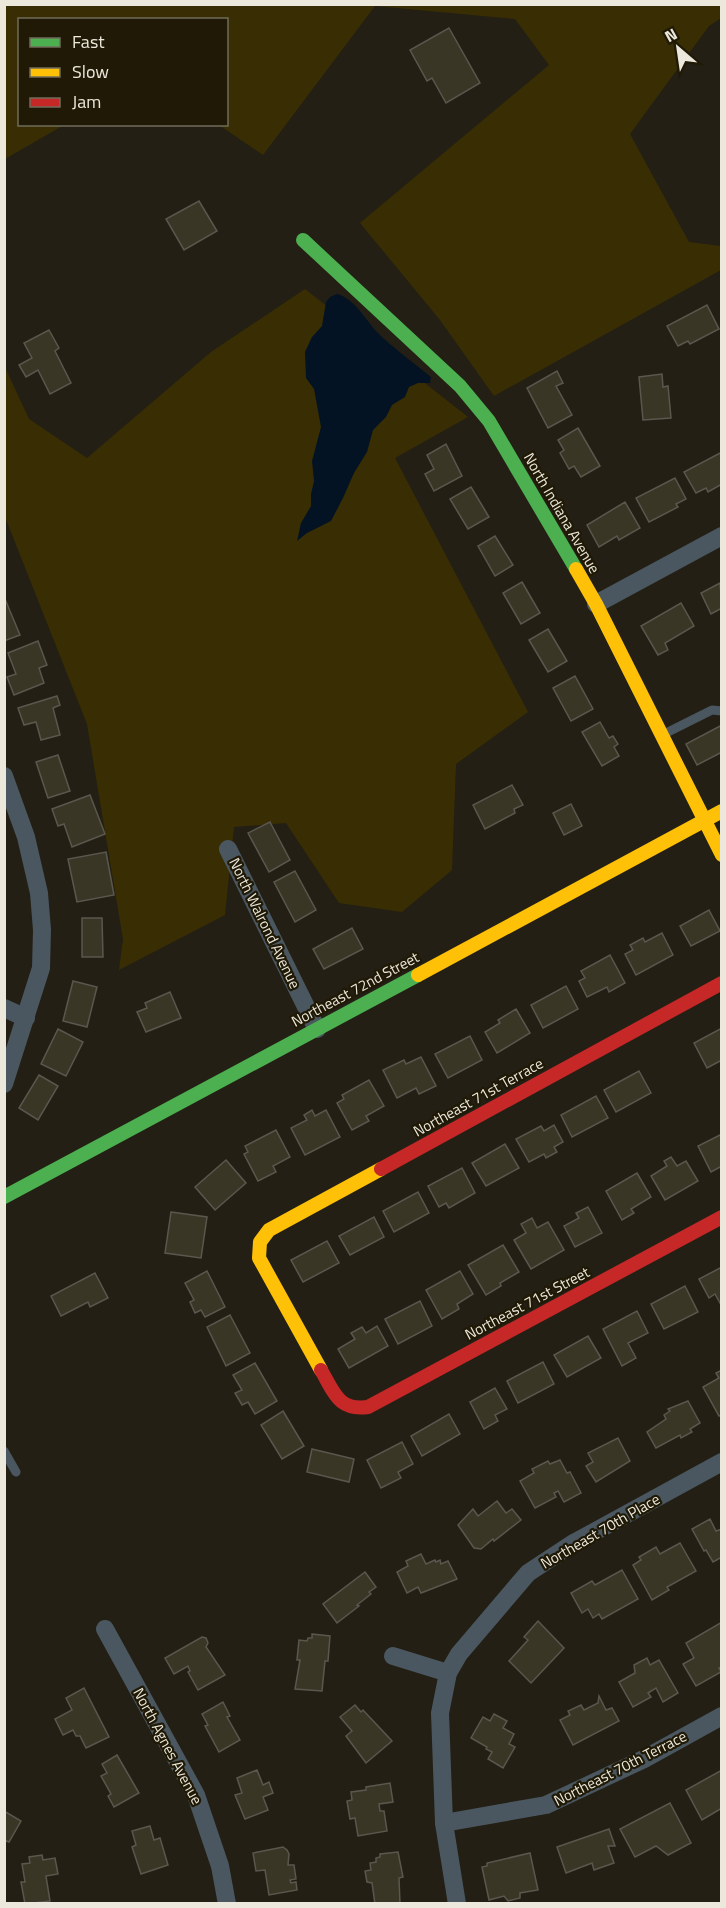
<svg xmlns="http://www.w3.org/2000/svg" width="726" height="1908" viewBox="0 0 726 1908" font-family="'Titillium Web',sans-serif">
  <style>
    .green { fill: #392e03 }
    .water { fill: #031323 }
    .building { fill: #3a3626; stroke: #5b574e; stroke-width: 1.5 }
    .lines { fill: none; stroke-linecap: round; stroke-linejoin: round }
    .lane { stroke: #4a5760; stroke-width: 9 }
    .street { stroke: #4a5760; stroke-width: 18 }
    .fast { stroke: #4caf50; stroke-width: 14 }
    .slow { stroke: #ffc107; stroke-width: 14 }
    .jam { stroke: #c62828; stroke-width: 14 }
    .labels { text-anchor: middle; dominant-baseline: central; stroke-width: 4.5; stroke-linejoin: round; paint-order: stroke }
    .street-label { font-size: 15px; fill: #ece8dc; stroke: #1f1905 }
  </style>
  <rect width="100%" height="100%" fill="#231f14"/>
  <g class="green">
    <polygon points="4,5 721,5 721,18 709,26 630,134 689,242 721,246 721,270 494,396 440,320 360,223 549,65 515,19 375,6 263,155 219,125 226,124 226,20 20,20 20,124 64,125 5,159"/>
    <polygon points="305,289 468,417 395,458 528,712 456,764 452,870 402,912 339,903 286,823 234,827 225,915 119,970 123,939 87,724 5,517 4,365 29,419 87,458 211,352"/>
  </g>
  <path class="water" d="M 337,294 C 355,299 365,319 377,332 C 393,348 413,362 431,377 L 430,383 L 418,383 L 409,387 L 405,397 L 392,405 L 386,417 L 373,430 L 367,452 L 354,473 L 343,498 L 331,521 L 307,533 L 297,541 L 301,523 L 311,506 L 311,494 L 314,481 L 312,461 L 321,427 L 314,389 L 306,378 L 305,352 L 312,337 L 322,326 L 326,302 L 330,297 Z"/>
  <g class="building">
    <polygon points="449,28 480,83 446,103 432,78 427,81 410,50"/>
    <polygon points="199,201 217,231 184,250 166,219"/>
    <polygon points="707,305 719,329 690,344 688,341 678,346 667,326"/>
    <polygon points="49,330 59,348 55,351 71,383 50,394 38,370 26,377 19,365 32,358 24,343"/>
    <polygon points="557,371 563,383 556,386 572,415 548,428 527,388"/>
    <polygon points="662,374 663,387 668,386 671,418 643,420 639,377"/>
    <polygon points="578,428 600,466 581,477 574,466 569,469 560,453 564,450 558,440"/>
    <polygon points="446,444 462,476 434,491 425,474 434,469 427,455"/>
    <polygon points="722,452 722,484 708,492 706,488 696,493 684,472"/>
    <polygon points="675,478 686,499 676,504 678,507 649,522 636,498"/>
    <polygon points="471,487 489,517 468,529 450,499"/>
    <polygon points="625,502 640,528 619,540 617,536 599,547 587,525"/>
    <polygon points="495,536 513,565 495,576 478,546"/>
    <polygon points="522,582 540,613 521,624 503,593"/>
    <polygon points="720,583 722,608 711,614 701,593"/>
    <polygon points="5,599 20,635 4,641 4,600"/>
    <polygon points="681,603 694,626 665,643 668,650 658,655 641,626"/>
    <polygon points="548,629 567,661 548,672 529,640"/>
    <polygon points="38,641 47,665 39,668 44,683 14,695 7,677 16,674 8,653"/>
    <polygon points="575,676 593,709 571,721 553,688"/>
    <polygon points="57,696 60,705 53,708 60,735 41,740 36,722 24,725 18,708"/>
    <polygon points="600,722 609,738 613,736 618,744 614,747 619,756 602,766 582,732"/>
    <polygon points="722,725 722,752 697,765 686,744"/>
    <polygon points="58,755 70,791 48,798 36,762"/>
    <polygon points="512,785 523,805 514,809 515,813 485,829 473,805"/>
    <polygon points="90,795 105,834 72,847 64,824 58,826 52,809"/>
    <polygon points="571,804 582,826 564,835 553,813"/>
    <polygon points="270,822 290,860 269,872 248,833"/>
    <polygon points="106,852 114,895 77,902 68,859"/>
    <polygon points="295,871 316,910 295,922 274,882"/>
    <polygon points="709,910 720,931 691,946 680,926"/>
    <polygon points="82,918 102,918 103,957 82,957"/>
    <polygon points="352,928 363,949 324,969 313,949"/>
    <polygon points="662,933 673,955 636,975 625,954 633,950 630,945 643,938 645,942"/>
    <polygon points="610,955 625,983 609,992 607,987 587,997 579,981 585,978 581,971"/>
    <polygon points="73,981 97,987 87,1027 63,1021"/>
    <polygon points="566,986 578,1009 543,1028 531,1005"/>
    <polygon points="170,992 181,1018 146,1032 137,1012 147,1008 145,1003"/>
    <polygon points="516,1009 530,1033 497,1053 485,1032 500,1023 498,1020"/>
    <polygon points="722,1028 722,1060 707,1068 694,1043"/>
    <polygon points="58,1029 83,1042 66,1076 41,1064"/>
    <polygon points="470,1036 482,1060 448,1078 435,1054"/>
    <polygon points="421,1057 436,1086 419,1094 416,1088 397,1098 383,1070 404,1060 406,1064"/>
    <polygon points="639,1071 651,1093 616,1112 604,1090"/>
    <polygon points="39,1075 58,1086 38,1120 19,1108"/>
    <polygon points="369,1080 384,1106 366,1116 369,1121 352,1130 337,1103 344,1099 342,1095"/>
    <polygon points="596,1096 608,1118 572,1137 561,1115"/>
    <polygon points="312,1110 315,1116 326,1110 340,1137 305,1155 291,1128 307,1120 304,1115"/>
    <polygon points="554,1125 563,1142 554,1147 557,1152 546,1158 544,1154 529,1162 516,1139 541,1126 544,1131"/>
    <polygon points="276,1130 290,1157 273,1166 276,1172 258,1181 244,1154 248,1152 245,1146"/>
    <polygon points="722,1134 722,1166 711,1172 698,1146"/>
    <polygon points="505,1144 519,1168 486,1186 472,1163"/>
    <polygon points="671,1157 677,1166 686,1161 698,1181 665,1200 651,1176 667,1166 664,1161"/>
    <polygon points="226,1160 246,1183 215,1210 195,1187"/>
    <polygon points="462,1168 475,1193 449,1208 446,1203 439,1207 428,1186"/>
    <polygon points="637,1173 651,1197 631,1209 634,1213 622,1220 606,1191"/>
    <polygon points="418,1192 429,1213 394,1232 383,1211"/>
    <polygon points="588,1207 602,1233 575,1247 564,1226 579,1218 576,1213"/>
    <polygon points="171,1212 207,1217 201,1258 165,1253"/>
    <polygon points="374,1217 384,1237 350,1255 339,1236"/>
    <polygon points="532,1218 537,1228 548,1222 564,1250 531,1269 514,1240 526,1233 521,1224"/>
    <polygon points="327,1241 339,1263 303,1282 291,1260"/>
    <polygon points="503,1245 519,1272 500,1283 501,1286 486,1295 468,1265"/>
    <polygon points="722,1267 722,1302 720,1303 715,1294 709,1298 699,1279"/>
    <polygon points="207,1271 225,1307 205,1317 201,1310 195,1313 190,1302 194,1300 185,1283"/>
    <polygon points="460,1271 473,1294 457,1304 459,1309 442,1319 426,1290"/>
    <polygon points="95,1273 108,1298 90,1307 88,1302 61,1316 51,1296"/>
    <polygon points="685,1286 698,1312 664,1329 651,1304"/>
    <polygon points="420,1301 432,1326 398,1344 385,1319"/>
    <polygon points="637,1311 648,1333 628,1343 636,1358 622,1366 603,1329"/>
    <polygon points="230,1315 250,1353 226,1366 207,1327"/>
    <polygon points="377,1326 388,1346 349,1368 338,1349 355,1339 351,1333 362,1327 366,1333"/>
    <polygon points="588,1336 601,1358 567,1377 554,1355"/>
    <polygon points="543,1362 554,1384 518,1403 507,1381"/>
    <polygon points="255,1363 277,1401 255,1414 248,1402 242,1405 235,1393 242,1390 233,1375"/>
    <polygon points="722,1370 722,1415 719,1416 703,1387 719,1378 716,1373"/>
    <polygon points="495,1388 507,1409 495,1415 498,1421 484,1429 470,1402"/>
    <polygon points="688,1401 700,1423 690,1429 692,1432 681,1438 680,1435 656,1448 647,1432 666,1419 664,1415 670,1411 668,1409"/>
    <polygon points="283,1411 304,1446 282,1459 261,1425"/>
    <polygon points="449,1414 460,1434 422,1456 411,1436"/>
    <polygon points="618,1438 630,1461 596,1482 586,1466 593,1462 588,1453"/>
    <polygon points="402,1442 413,1464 398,1472 401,1478 381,1488 367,1460"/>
    <polygon points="312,1449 354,1459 349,1482 307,1472"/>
    <polygon points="560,1460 567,1473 570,1472 581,1493 564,1502 558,1491 554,1493 556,1497 535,1508 520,1481 534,1473 532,1469 548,1461 550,1464"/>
    <polygon points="497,1501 506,1513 512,1509 521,1520 494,1541 493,1539 481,1549 474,1548 458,1525 473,1509 478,1516"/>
    <polygon points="710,1519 716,1531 722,1529 722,1557 713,1562 706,1550 704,1551 692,1529"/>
    <polygon points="680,1543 696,1571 667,1587 669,1590 652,1600 633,1565 641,1560 639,1557 656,1547 660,1554"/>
    <polygon points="421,1554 426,1564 435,1560 436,1562 440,1560 441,1564 448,1561 457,1579 421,1593 418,1587 407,1593 397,1572 408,1566 406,1561"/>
    <polygon points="622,1570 638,1599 602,1619 599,1614 593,1618 588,1609 582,1613 571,1593 592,1581 595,1585"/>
    <polygon points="365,1572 376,1587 369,1592 371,1594 357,1605 359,1606 337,1623 323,1604"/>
    <polygon points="538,1621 564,1648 531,1683 509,1661 528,1640 524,1637"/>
    <polygon points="722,1622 722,1667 719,1668 721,1672 696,1686 683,1664 694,1658 686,1643"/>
    <polygon points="312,1634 330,1636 328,1661 325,1661 322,1691 295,1689 300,1660 297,1660 299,1640 307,1641 308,1638 312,1638"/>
    <polygon points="202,1637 206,1638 208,1643 206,1647 225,1675 198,1690 188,1672 190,1671 188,1666 174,1674 165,1658"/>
    <polygon points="647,1658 650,1665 659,1660 678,1693 663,1702 656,1688 648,1693 651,1697 633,1707 619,1682 635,1673 634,1665"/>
    <polygon points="84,1688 109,1737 86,1748 80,1736 76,1736 73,1730 63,1735 55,1719 72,1710 66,1698"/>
    <polygon points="599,1696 606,1710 612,1708 619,1721 573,1745 560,1720 570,1715 568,1711 581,1705 584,1710 598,1703"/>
    <polygon points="223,1702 230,1716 227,1717 240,1740 219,1752 205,1726 208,1725 202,1714"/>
    <polygon points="355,1705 361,1712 363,1710 392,1741 366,1763 346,1736 352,1731 340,1717"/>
    <polygon points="494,1714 507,1721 503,1728 514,1734 509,1744 515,1747 503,1768 488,1759 492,1752 486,1749 487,1747 471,1738 483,1717 490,1721"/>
    <polygon points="117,1755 139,1793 114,1807 108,1796 111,1794 101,1776 107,1773 102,1764"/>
    <polygon points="257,1770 263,1785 269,1782 273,1793 263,1797 268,1810 245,1819 235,1795 242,1793 237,1778"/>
    <polygon points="722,1770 722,1808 702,1820 686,1790"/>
    <polygon points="390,1783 393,1802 379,1804 380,1811 384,1811 387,1831 358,1836 355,1818 350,1819 347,1801 352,1800 351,1792 366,1790 366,1787"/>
    <polygon points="670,1803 691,1843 668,1855 656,1846 635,1857 620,1829"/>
    <polygon points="4,1811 21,1821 9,1842 4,1840"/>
    <polygon points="150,1826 154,1840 160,1838 168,1865 141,1874 132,1847 136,1845 132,1831"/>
    <polygon points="609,1829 615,1846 608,1846 614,1863 594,1870 592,1863 566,1873 557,1847"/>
    <polygon points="283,1847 287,1850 289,1854 288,1865 294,1865 296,1879 290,1880 291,1883 296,1882 297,1890 269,1895 265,1870 256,1871 253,1853"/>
    <polygon points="398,1852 403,1877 399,1878 400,1904 375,1904 372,1883 367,1882 365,1871 371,1870 370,1863 376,1862 376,1858 380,1857 380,1854"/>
    <polygon points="530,1853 538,1890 520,1893 520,1898 508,1901 504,1896 489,1900 482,1867 487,1866 487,1863"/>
    <polygon points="42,1855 43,1860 55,1858 58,1874 46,1876 50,1901 25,1904 21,1882 25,1882 22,1864 30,1863 29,1857"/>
  </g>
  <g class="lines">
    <g class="lane">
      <polyline points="664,734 712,710 722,711"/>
      <polyline points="4,1451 16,1472"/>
    </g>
    <g class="street">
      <polyline points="596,604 722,536"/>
      <polyline points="4,776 26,837 39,893 42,930 41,968 4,1084"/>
      <polyline points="228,849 317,1029"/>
      <polyline points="4,1008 26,1018"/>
      <polyline points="105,1629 196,1795 220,1866 227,1904"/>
      <polyline points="393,1656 448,1673"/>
      <polyline points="444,1823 546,1805 644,1759 722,1716"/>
      <polyline points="457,1904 444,1823 440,1713 448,1673 459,1654 528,1573 572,1544 722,1462"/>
    </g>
    <g class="fast">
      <polyline points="303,240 460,386 489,421 576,569"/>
      <polyline points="4,1197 418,975"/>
    </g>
    <g class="slow">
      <polyline points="576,569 596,604 722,855"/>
      <polyline points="418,975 722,811"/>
      <polyline points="321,1370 259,1258 260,1242 269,1230 381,1169"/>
    </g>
    <g class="jam">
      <polyline points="381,1169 722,983"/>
      <path d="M 321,1370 C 334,1392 338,1411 368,1407 L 722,1217"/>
    </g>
  </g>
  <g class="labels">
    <g class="street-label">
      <text transform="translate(562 513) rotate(60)">North Indiana Avenue</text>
      <text transform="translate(265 923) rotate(64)">North Walrond Avenue</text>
      <text transform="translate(355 989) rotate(-28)">Northeast 72nd Street</text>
      <text transform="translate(478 1097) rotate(-29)">Northeast 71st Terrace</text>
      <text transform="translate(527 1303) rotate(-28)">Northeast 71st Street</text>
      <text transform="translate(600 1531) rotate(-30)">Northeast 70th Place</text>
      <text transform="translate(168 1746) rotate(62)">North Agnes Avenue</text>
      <text transform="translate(620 1768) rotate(-27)">Northeast 70th Terrace</text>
    </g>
  </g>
  <rect width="726" height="1908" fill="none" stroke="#ece8dc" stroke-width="12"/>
  <rect x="18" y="18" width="210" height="108" fill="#1f1905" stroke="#716c5b" stroke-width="1.5"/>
  <rect x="30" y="38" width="30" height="9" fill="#4caf50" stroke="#716c5b" stroke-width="1.5"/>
  <text x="72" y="48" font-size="18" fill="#ece8dc">Fast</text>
  <rect x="30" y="68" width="30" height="9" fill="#ffc107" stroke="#716c5b" stroke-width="1.5"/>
  <text x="72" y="78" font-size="18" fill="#ece8dc">Slow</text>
  <rect x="30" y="98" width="30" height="9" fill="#c62828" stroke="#716c5b" stroke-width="1.5"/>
  <text x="72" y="108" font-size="18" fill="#ece8dc">Jam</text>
  <g transform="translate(678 48) rotate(331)" stroke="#1f1905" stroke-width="4.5" paint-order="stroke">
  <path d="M0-4.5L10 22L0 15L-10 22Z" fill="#ece8dc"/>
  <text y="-9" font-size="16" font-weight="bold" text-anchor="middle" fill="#ece8dc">N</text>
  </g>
</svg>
